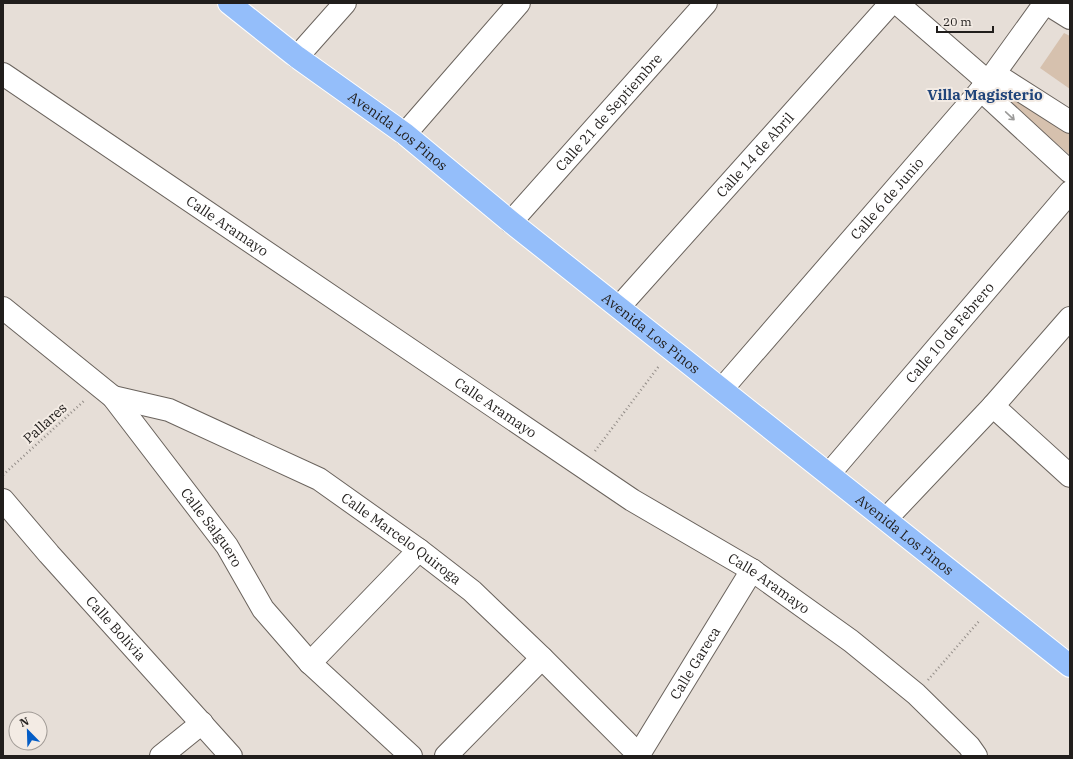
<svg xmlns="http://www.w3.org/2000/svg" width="1073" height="759" viewBox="0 0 1073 759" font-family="'IBM Plex Serif',serif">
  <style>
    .green { fill: #d6c1ae }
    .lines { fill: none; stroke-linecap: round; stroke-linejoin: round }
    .minor-casing { stroke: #6a635d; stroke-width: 24 }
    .major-casing { stroke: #fff; stroke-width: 24 }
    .path { stroke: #938d88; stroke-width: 2.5; stroke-dasharray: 1 3; stroke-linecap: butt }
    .minor { stroke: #fff; stroke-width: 22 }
    .major { stroke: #94befa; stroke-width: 22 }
    .oneway { stroke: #9b9a99 }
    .labels { text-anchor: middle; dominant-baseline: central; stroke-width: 4; stroke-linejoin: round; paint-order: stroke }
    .street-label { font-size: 14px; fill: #211e1c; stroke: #f3ebe4 }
    .neighbourhood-label { font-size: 15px; font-weight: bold; fill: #20447a; stroke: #f3ebe4 }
  </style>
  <rect width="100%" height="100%" fill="#e6ded7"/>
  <g class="green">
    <polygon points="1064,33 1070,36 1070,89 1040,68"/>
    <polygon points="1002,85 1070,133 1070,155 995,91"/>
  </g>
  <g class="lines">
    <defs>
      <g id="minor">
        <polyline points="897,3 988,82"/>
        <polyline points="1046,3 1070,18"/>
        <polyline points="297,57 345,3"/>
        <path id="s1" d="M 3,74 L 632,500 L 752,570 L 851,641 L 916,694 L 969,746 L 976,756"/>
        <polyline points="995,74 1070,122"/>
        <polyline points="981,90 1070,172"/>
        <polyline points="405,134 519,3"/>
        <path id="s2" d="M 511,222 L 706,3"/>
        <path id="s3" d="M 619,307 L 891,3"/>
        <path id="s4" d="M 3,308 L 113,397 L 227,546 L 263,609 L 310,663 L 411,756"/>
        <path id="s5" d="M 722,389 L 988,82 L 1045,3"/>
        <path id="s6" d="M 113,397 L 169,410 L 319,479 L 419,550 L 472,591 L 542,658 L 640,756"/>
        <polyline points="993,406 1070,476"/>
        <path id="s7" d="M 829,474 L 1070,192"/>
        <path id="s8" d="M 3,500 L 49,554 L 231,756"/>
        <polyline points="886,519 993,406 1070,318"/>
        <polyline points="310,663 419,550"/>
        <polyline points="161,756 202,723"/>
        <polyline points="446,756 542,658"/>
        <path id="s9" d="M 638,756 L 752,570"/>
      </g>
      <g id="major">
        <path id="s10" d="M 229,3 L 297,57 L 405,134 L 511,222 L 1070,666"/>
      </g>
    </defs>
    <use href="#minor" class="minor-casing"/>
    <use href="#major" class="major-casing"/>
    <g class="path">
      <polyline points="595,451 659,366"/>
      <polyline points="3,475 85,400"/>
      <polyline points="928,680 980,620"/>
    </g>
    <use href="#minor" class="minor"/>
    <use href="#major" class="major"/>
  </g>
  <defs><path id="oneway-shaft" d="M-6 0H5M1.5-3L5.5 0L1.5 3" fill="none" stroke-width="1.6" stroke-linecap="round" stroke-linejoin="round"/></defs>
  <use class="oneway" href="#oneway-shaft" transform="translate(1010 116) rotate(43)"/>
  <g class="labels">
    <g class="street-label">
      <text stroke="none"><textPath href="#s2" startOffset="147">Calle 21 de Septiembre</textPath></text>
      <text stroke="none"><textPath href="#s10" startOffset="212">Avenida Los Pinos</textPath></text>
      <text stroke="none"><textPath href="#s3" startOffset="204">Calle 14 de Abril</textPath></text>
      <text stroke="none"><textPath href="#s5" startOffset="252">Calle 6 de Junio</textPath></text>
      <text stroke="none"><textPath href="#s1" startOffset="271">Calle Aramayo</textPath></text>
      <text stroke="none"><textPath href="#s10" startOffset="536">Avenida Los Pinos</textPath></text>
      <text stroke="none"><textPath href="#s7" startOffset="186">Calle 10 de Febrero</textPath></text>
      <text stroke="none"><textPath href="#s1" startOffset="595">Calle Aramayo</textPath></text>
      <text transform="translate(45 423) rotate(-42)">Pallares</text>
      <text stroke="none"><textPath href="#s4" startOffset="305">Calle Salguero</textPath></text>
      <text stroke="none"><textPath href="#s10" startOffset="860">Avenida Los Pinos</textPath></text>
      <text stroke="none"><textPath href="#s6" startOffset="324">Calle Marcelo Quiroga</textPath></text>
      <text stroke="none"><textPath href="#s1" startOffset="920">Calle Aramayo</textPath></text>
      <text stroke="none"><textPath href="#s8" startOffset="171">Calle Bolivia</textPath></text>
      <text stroke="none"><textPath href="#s9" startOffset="109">Calle Gareca</textPath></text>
    </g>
    <g class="neighbourhood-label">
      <text x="985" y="94">Villa Magisterio</text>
    </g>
  </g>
  <rect width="1073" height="759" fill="none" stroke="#211e1c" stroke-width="8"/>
  <g transform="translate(28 731) rotate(337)"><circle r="19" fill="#f3ebe4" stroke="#9f9994"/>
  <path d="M0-3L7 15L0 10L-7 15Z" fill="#045dc6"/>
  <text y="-6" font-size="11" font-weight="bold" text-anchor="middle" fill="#211e1c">N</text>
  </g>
  <path d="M937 26v6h56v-6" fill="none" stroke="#211e1c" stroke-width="2"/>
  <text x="943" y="26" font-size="12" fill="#211e1c" stroke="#f3ebe4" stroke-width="3" paint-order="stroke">20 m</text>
</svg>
